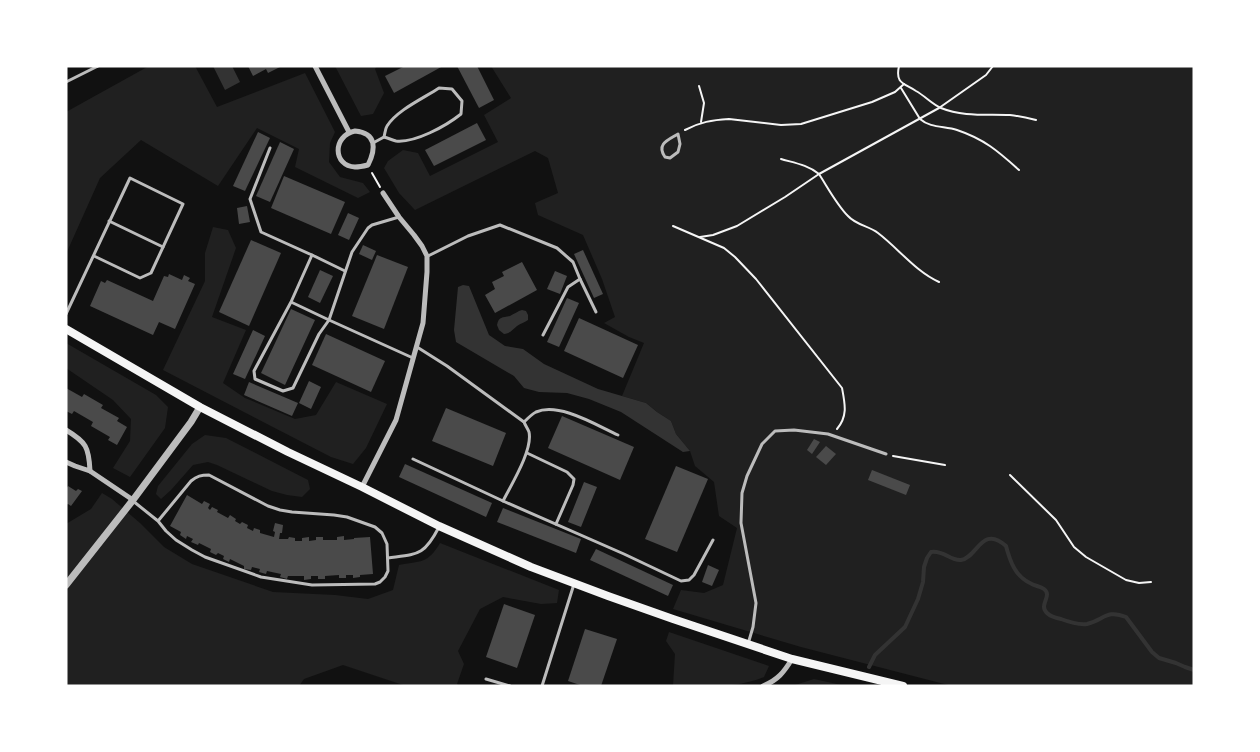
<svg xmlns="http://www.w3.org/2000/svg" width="1260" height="752" viewBox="0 0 1260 752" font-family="Ubuntu,sans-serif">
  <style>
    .green { fill: #202020 }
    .water { fill: #333 }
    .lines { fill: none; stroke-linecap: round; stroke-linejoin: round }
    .stream { stroke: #333; stroke-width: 4 }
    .building { fill: #4a4a4a }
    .path { stroke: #f5f5f5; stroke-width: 2 }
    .service { stroke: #bcbcbc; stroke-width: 3 }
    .minor { stroke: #bcbcbc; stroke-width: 5 }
    .tertiary { stroke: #bcbcbc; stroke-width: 7 }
    .secondary { stroke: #f5f5f5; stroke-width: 8 }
  </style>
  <rect width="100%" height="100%" fill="#111"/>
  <g class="green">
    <polygon points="149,66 195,66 217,107 305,73 335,132 330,143 329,162 340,177 363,183 370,192 358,198 295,167 299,149 257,128 218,186 141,140 100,178 66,254 66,112"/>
    <polygon points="335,66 377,66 375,69 384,93 373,114 361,116"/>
    <polygon points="491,66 1194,66 1194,686 952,686 801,647 673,609 681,590 704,593 723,585 737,528 719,516 714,482 695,466 690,451 676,434 671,421 657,412 646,403 622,396 644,343 629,337 604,323 615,317 602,279 583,235 538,215 535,203 558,193 548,158 535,151 415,210 399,193 384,168 388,161 403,150 418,153 430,176 498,142 484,115 511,98"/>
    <polygon points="213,227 228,230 236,248 212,317 246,330 223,383 245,398 295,419 316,415 336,382 387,404 366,448 353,464 331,457 163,370 205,281 205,253"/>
    <polygon points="66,343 156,395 168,407 165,428 130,477 113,468 130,441 131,419 113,400 66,368"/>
    <polygon points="205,435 226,438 308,480 310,489 302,497 287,495 272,491 217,465 208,462 193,465 171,490 161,499 156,494 158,486 192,444"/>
    <path d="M 102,493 L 112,499 L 140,523 L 164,547 L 192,564 L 273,592 L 335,595 L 368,599 L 393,590 L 399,565 C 420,561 428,564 440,543 L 559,590 L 557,603 L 541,604 L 503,597 L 480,609 L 458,651 L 464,664 L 457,684 L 459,686 L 406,686 L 343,665 L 304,679 L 299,686 L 66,686 L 66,524 L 91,509 Z"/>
    <path d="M 669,632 L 769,666 L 764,677 C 735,689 704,686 673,686 L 675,654 L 666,641 Z"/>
    <polygon points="814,679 846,686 792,686"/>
  </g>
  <g class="water">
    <polygon points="213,66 232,66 240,82 225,90"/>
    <polygon points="463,285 469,286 489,335 505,346 523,349 544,364 598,389 646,403 657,412 671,421 676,434 690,451 683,452 621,412 589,399 567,393 539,392 524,388 514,376 456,342 454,330 458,287"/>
    <path d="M 522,310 L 526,311 L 528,315 L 528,320 C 524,323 521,323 517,326 C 512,330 511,333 504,334 L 499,330 L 497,325 C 499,316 502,318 510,316 C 514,314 518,311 522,310 Z"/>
  </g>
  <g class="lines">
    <path class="stream" d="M 869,667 L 875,655 L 905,627 L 918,599 L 923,582 L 924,567 L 927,558 L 931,552 C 944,550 950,561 961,560 C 977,558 982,524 1006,546 C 1010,561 1015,576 1030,583 C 1034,586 1040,586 1044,589 C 1053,596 1038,605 1047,613 C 1050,616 1056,618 1061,619 C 1069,622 1078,625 1087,624 C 1104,620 1106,609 1126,617 L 1152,652 L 1159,658 L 1176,663 L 1185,667 L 1194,670"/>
  </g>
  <g class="building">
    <polygon points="248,66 282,66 268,73 266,69 253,76"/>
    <polygon points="405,66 443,66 394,93 385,76"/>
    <polygon points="457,66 477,66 494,100 479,108"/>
    <polygon points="477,123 486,140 434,166 425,150"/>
    <polygon points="258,132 270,138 245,191 233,186"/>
    <polygon points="280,142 294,149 270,202 256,196"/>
    <polygon points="284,176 345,202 331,234 271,208"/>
    <polygon points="247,206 250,222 239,224 237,208"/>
    <polygon points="348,213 359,218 349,240 338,235"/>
    <polygon points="251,240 281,253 249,326 219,312"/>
    <polygon points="363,245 376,251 372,260 359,254"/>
    <polygon points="583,250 603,294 594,298 574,254"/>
    <polygon points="377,255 408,267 384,329 352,316"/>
    <polygon points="522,262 537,290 495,313 485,295 495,289 492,282 504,276 502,272"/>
    <polygon points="320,270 333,276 320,303 308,297"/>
    <polygon points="555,271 567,276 560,294 547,289"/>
    <polygon points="169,274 182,280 184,275 190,278 188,281 195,284 175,329 159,322 153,335 90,306 101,281 105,283 107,280 153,301 164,276 168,277"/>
    <polygon points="567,298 579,303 559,347 547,342"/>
    <polygon points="291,309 315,320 285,385 261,373"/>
    <polygon points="579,318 638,345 623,378 564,351"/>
    <polygon points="253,330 265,336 245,379 233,374"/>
    <polygon points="326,334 385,361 371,392 312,365"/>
    <polygon points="309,381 321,387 311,409 299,403"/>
    <polygon points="249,382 298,403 292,416 244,395"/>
    <polygon points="66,388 82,397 84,394 103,405 101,408 119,418 117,421 127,427 117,445 108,440 110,437 91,426 93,422 74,411 72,414 66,411"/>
    <polygon points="446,408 506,433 493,466 432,441"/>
    <polygon points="562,416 634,447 620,480 548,448"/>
    <polygon points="814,439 820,442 812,454 807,450"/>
    <polygon points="826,446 836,454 826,465 816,457"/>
    <polygon points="405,464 492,503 486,517 399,477"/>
    <polygon points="676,466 708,479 677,552 645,539"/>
    <polygon points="872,470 910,485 906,495 868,480"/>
    <polygon points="584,482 597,487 581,527 568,522"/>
    <polygon points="68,486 76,491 78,489 82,491 71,506 68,504 66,505 66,489"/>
    <polygon points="187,495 202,504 204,501 210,504 208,508 210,510 212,507 218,510 217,512 228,518 230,515 236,519 235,521 240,524 242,522 248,525 247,528 253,531 254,528 260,530 260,533 274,537 275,532 273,531 275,523 283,525 282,533 280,533 279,539 288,539 289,537 295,538 295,541 302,541 302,538 309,537 309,541 316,540 316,537 323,537 323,540 337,540 337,537 344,536 344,540 354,539 354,538 370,537 373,574 360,575 360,577 353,578 353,575 346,575 346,578 339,578 339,575 325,576 325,579 318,579 318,576 311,576 311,579 304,580 304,576 288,576 287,579 280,577 281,574 267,571 266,574 259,572 260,569 252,567 251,570 244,569 244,566 230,559 229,562 223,559 224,556 218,553 216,555 210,552 211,549 199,543 198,545 191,542 193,539 187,536 186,539 180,535 181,532 170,526"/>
    <polygon points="503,508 581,539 576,553 497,522"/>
    <polygon points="596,549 673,585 668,596 590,560"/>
    <polygon points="708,565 719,570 712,586 702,582"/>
    <polygon points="504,604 535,615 517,668 486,657"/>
    <polygon points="585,629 617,639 601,686 583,686 568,681"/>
  </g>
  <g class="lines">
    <g class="path">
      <path d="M 899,66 C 895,84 904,83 916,91 C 925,96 932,104 941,108 C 963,117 987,114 1010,115 C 1019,116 1028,118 1036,120"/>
      <polyline points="699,86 704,103 701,122"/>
      <path d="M 901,88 L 920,119 C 930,128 945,126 957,130 C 984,139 998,151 1019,170"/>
      <path d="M 685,130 C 700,122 712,120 729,119 L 781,125 L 801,124 L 872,102 L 895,92 L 904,84"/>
      <path d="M 781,159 C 795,163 808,165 819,174 C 828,188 837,205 848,216 C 856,225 869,226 878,233 C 899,249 915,271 939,282"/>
      <polyline points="372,173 380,187"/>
      <path d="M 673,226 L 724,248 L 735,257 L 756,279 L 842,388 C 845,404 848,416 837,429"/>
      <polyline points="700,237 713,235 737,226 785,197 819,174 939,108 986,75 993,66"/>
      <polyline points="893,456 945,465"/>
      <polyline points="1010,475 1056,520 1074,547 1086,557 1126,580 1139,583 1151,582"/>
    </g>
    <g class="service">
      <polyline points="66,82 98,66"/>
      <path d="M 439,88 L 452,89 L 462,101 L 461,114 C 446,126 415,143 396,141 C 392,140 388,138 384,137 C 385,134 385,129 387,126 C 397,110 424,98 439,88 Z"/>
      <path d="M 678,134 L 680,144 L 678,152 L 670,158 L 665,157 C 656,144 668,140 678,134 Z"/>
      <polyline points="373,143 384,137"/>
      <polyline points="270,148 250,199 261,232 312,255 291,302 254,371 255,379 283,391 293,388 319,334 329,320 291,302"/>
      <polyline points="399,217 372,225 368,228 352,252 329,320 413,358"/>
      <polyline points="109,221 163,247"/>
      <polyline points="312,255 345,271"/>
      <polyline points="428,256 468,236 500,225 557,248 573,262 580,279 568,287 543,335"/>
      <polyline points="580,279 596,312"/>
      <polyline points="66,314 130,178 183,204 151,273 140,278 94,256"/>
      <path d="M 524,422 C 528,418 532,414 536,412 C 559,402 596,425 618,435"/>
      <polyline points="527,453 567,472 574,479 573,485 556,524"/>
      <path d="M 413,459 L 503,501 C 511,485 533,450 529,432 C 528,429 525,425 524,422 L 447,366 L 417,347"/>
      <path d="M 133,501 L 158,521 L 191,481 C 197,476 201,475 209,475 L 268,506 L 280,510 L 292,512 L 334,515 L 347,517 L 375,527 L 382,533 L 387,544 L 388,571 L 385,577 L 380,582 L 375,584 L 312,585 L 261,577 L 205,557 L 192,550 L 176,540 L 166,531 L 158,521"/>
      <polyline points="503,501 624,554 681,581 689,580 694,575 713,540"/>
      <path d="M 388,558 C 418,554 424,556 439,527"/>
      <polyline points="748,644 753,627 756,603 741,523 742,493 747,476 762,444 775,431 794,430 828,434 886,454"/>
      <polyline points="486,679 510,686"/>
      <polyline points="542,686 574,584"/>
    </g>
    <g class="minor">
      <polyline points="315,66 349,132"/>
      <path d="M 355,131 C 377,133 376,149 368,165 C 364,166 360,167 355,167 C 333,166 332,136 355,131 Z"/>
      <path d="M 66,430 C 86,442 89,447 90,471 L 75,466 L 66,462"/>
      <polyline points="90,471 133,500"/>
      <polyline points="362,487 396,420 423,323 427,272 427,256 422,246 414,235 399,217 383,193"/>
      <path d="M 763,686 C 778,680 784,672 792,659"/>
    </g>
    <polyline class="tertiary" points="66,585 133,500 191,422 200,407"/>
    <polyline class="secondary" points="66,329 200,407 288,452 362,487 439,526 531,567 608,596 673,619 792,659 903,686"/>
  </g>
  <rect width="1260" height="752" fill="none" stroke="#ffffff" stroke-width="135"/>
</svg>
